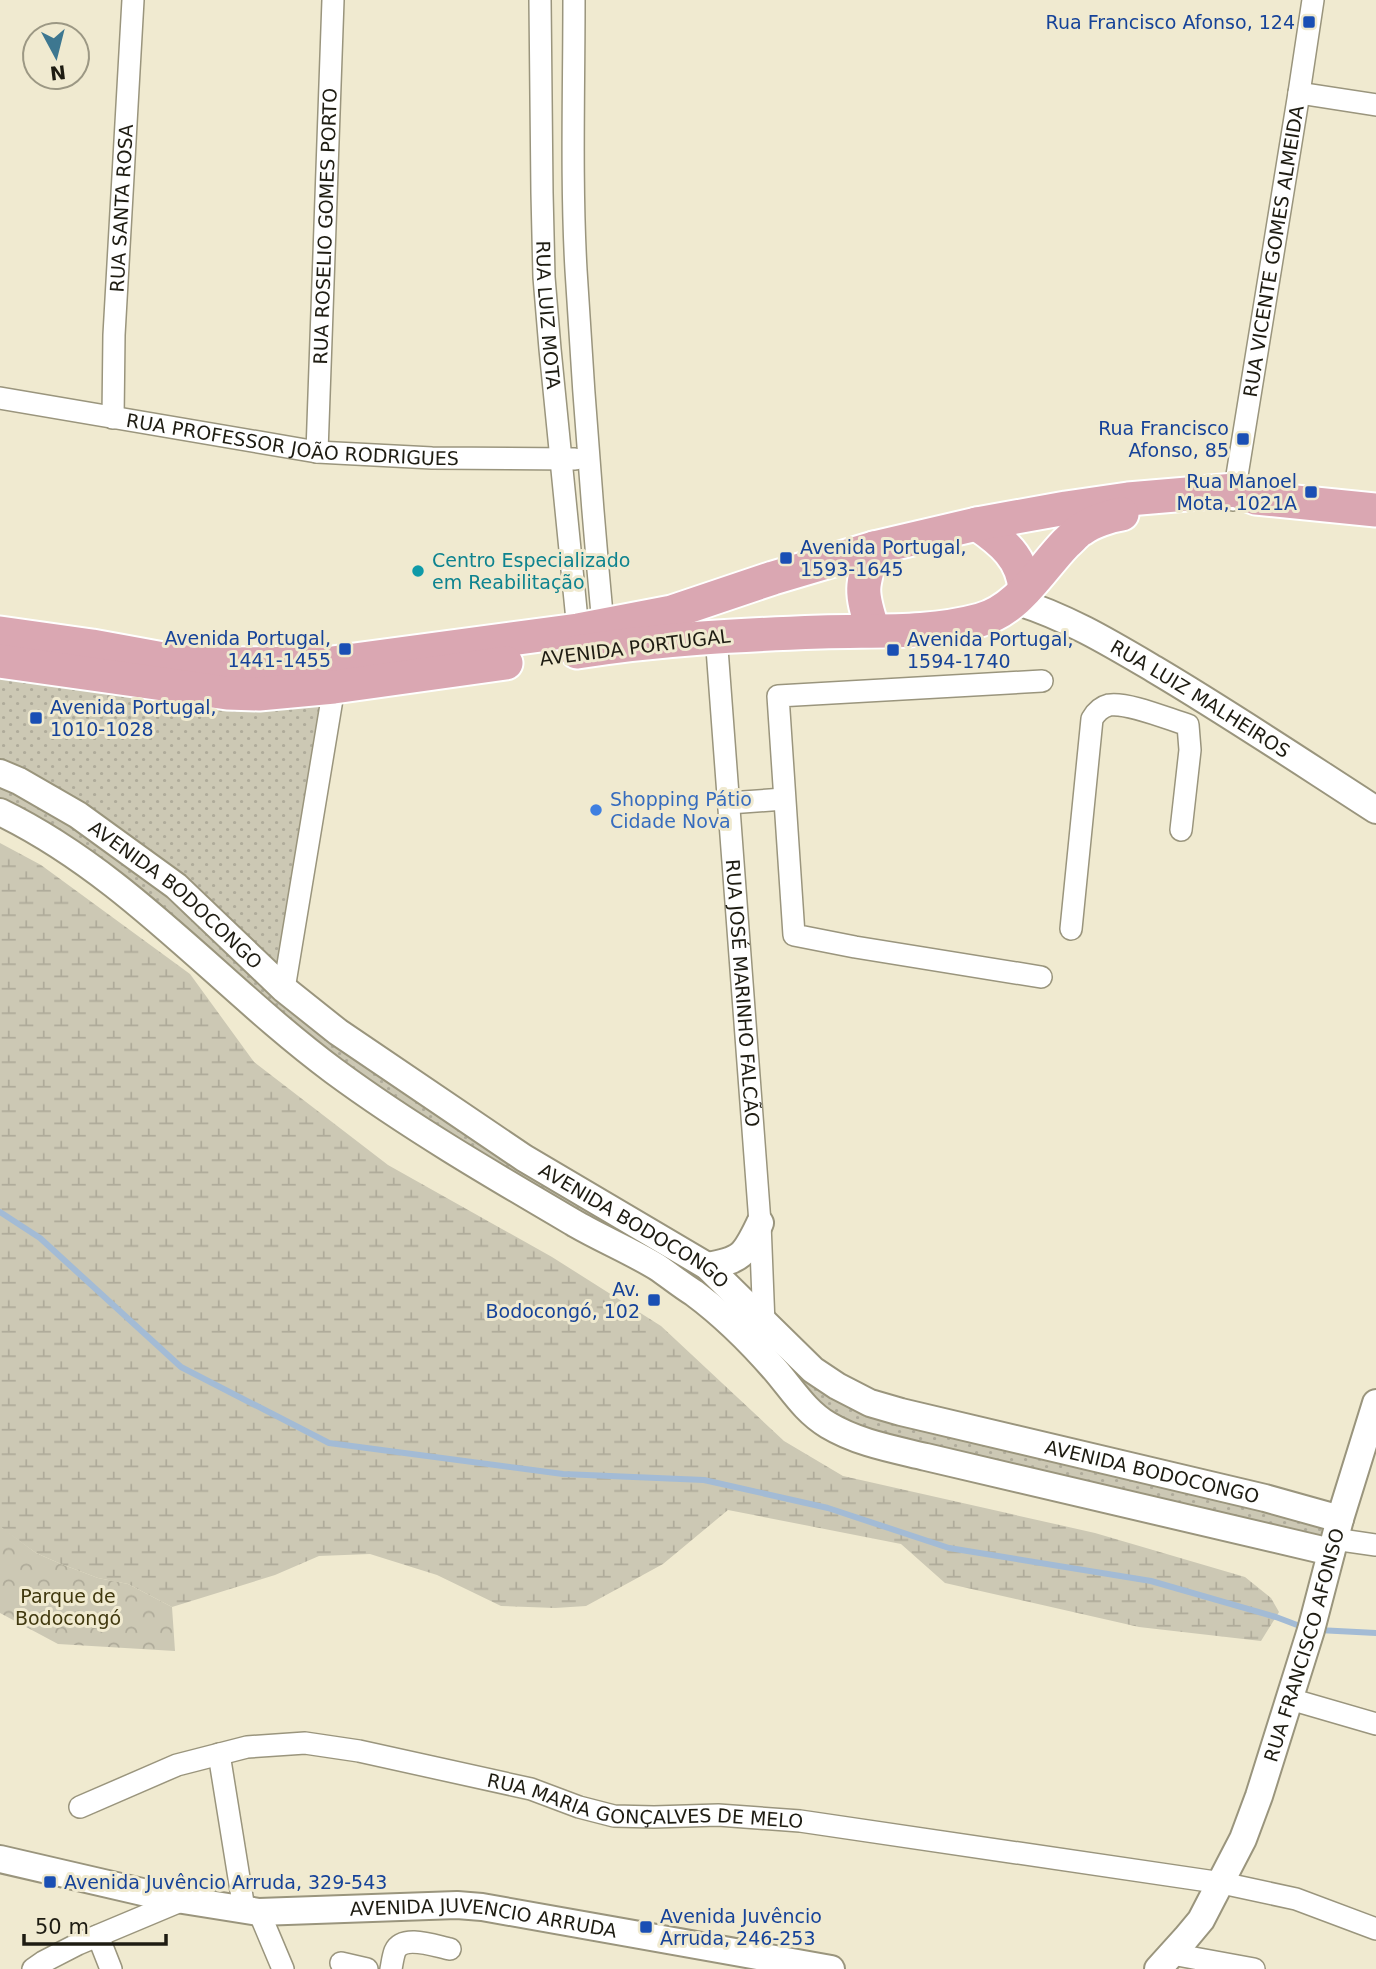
<svg xmlns="http://www.w3.org/2000/svg" width="1376" height="1969" viewBox="0 0 1376 1969" font-family="'DejaVu Sans',sans-serif">
  <style>
    .grass { fill: url(#grass-dots) }
    .wetland { fill: url(#wetland-marsh) }
    .park { fill: url(#park-crowns) }
    .lines { fill: none; stroke-linecap: round; stroke-linejoin: round }
    .stream { stroke: #a3bbd5; stroke-width: 6 }
    .minor-casing { stroke: #9a957d; stroke-width: 24 }
    .tertiary-casing { stroke: #9a957d; stroke-width: 30 }
    .primary-casing { stroke: #fff; stroke-width: 37 }
    .minor { stroke: #fff; stroke-width: 21 }
    .tertiary { stroke: #fff; stroke-width: 26 }
    .primary { stroke: #daa7b2; stroke-width: 33 }
    .transit-dot { fill: #1a4fb4; stroke: #f0ead0; stroke-width: 2.5 }
    .culture-dot { fill: #0f9aa8; stroke: #f0ead0; stroke-width: 2.5 }
    .shop-dot { fill: #3f7fe0; stroke: #f0ead0; stroke-width: 2.5 }
    .labels { text-anchor: middle; dominant-baseline: central; stroke-width: 6; stroke-linejoin: round; paint-order: stroke }
    .transit-label { font-size: 19px; fill: #164399; stroke: #f0ead0; text-anchor: end }
    .street-label { font-size: 19px; fill: #1e1c12; stroke: #f0ead0 }
    .culture-label { font-size: 19px; fill: #0d838f; stroke: #f0ead0; text-anchor: start }
    .shop-label { font-size: 19px; fill: #366cbe; stroke: #f0ead0; text-anchor: start }
    .park-label { font-size: 19px; fill: #40380e; stroke: #f0ead0 }
  </style>
  <defs>
    <pattern id="grass-dots" width="8" height="8" patternUnits="userSpaceOnUse" patternTransform="scale(1.75)"><rect width="8" height="8" fill="#ccc8b4"/><path d="M2 2h.1M6 6h.1" fill="none" stroke="#afab9a" stroke-width="1.8" stroke-linecap="round"/></pattern>
    <pattern id="wetland-marsh" width="20" height="14" patternUnits="userSpaceOnUse" patternTransform="scale(1.75)"><rect width="20" height="14" fill="#ccc8b4"/><path d="M1 5h8M5 5V1M11 12h8M15 12V8" fill="none" stroke="#afab9a"/></pattern>
    <pattern id="park-crowns" width="20" height="18" patternUnits="userSpaceOnUse" patternTransform="scale(1.75)"><rect width="20" height="18" fill="#ccc8b4"/><path d="M2 6a3 3 0 1 1 6 0M12 15a3 3 0 1 1 6 0" fill="none" stroke="#afab9a"/></pattern>
  </defs>
  <rect width="100%" height="100%" fill="#f0ead0"/>
  <g class="grass">
    <polygon points="0,667 327,697 281,974 0,768"/>
    <polygon points="0,780 102,839 305,1014 704,1271 821,1387 1328,1523 1322,1540 1045,1477 840,1422 771,1357 430,1128 0,801"/>
  </g>
  <polygon class="wetland" points="0,843 41,865 190,974 254,1062 388,1165 552,1257 661,1326 784,1441 843,1476 1095,1533 1245,1577 1271,1598 1279,1612 1261,1641 1139,1627 945,1583 901,1544 728,1510 663,1564 586,1606 555,1608 501,1606 437,1575 370,1554 319,1556 275,1575 172,1607 128,1584 98,1578 61,1564 36,1553 0,1527"/>
  <polygon class="park" points="0,1526 36,1553 61,1564 98,1578 128,1584 172,1607 175,1651 58,1644 0,1613"/>
  <g class="lines">
    <g class="stream">
      <polyline points="0,1212 40,1238 181,1367 329,1443 563,1474 704,1480 828,1508 949,1548 1151,1581 1276,1617 1305,1628"/>
      <polyline points="1318,1630 1376,1633"/>
    </g>
    <defs>
      <g id="minor">
        <path id="s1" d="M 540,0 L 542,193 L 544,277 L 550,349 L 578,630"/>
        <path d="M 574,0 C 574,90 571,180 576,270 C 583,389 592,507 603,625"/>
        <polyline points="1299,93 1376,105"/>
        <path id="s2" d="M 0,398 L 317,452 L 432,458 L 575,459"/>
        <path id="s3" d="M 113,418 L 114,335 L 133,0"/>
        <path id="s4" d="M 317,452 L 333,0"/>
        <path id="s5" d="M 1233,500 L 1299,93 L 1313,0"/>
        <path id="s6" d="M 716,635 L 760,1223 L 764,1324"/>
        <polyline points="729,803 784,799"/>
        <path d="M 1071,929 L 1092,719 C 1096,712 1101,707 1109,705 C 1128,702 1168,719 1188,725 L 1190,750 L 1181,830"/>
        <polyline points="1041,977 855,947 794,935 778,696 1042,681"/>
        <polyline points="284,989 334,687"/>
        <polyline points="1334,1539 1376,1545"/>
        <polyline points="1290,1699 1376,1724"/>
        <polyline points="219,1754 244,1909"/>
        <path id="s7" d="M 80,1807 L 177,1765 L 247,1747 L 305,1743 L 359,1751 L 531,1789 L 579,1807 L 614,1816 L 654,1817 L 718,1815 L 800,1821 L 1222,1883 L 1296,1899 L 1376,1929"/>
        <polyline points="259,1912 283,1969"/>
        <polyline points="98,1936 111,1969"/>
        <polyline points="1172,1954 1254,1969"/>
        <polyline points="341,1963 367,1969"/>
        <polyline points="33,1969 43,1962 78,1944 183,1900"/>
        <path d="M 391,1969 C 392,1964 393,1956 395,1951 C 403,1934 435,1946 450,1949"/>
      </g>
      <g id="tertiary">
        <path id="s8" d="M 1015,601 C 1065,616 1110,643 1154,669 C 1230,714 1303,763 1376,810"/>
        <path id="s9" d="M 0,773 L 19,781 L 78,815 L 176,886 L 284,989 L 338,1032 L 524,1158 L 707,1266 L 813,1370 L 837,1386 L 870,1403 L 901,1412 L 1265,1498 L 1340,1519"/>
        <path d="M 0,812 C 128,874 221,987 334,1071 C 410,1127 494,1176 576,1224 C 602,1239 631,1251 657,1267 C 669,1275 681,1285 694,1293 C 725,1316 752,1343 777,1372 C 793,1391 806,1412 828,1425 C 858,1443 893,1449 926,1457 L 1331,1552"/>
        <path d="M 707,1266 C 743,1260 745,1254 760,1223"/>
        <path id="s10" d="M 0,1859 L 164,1897 L 259,1912 L 457,1905 L 482,1907 L 831,1969"/>
        <path id="s11" d="M 1158,1969 L 1186,1938 L 1201,1920 L 1243,1839 L 1259,1796 L 1311,1630 L 1340,1519 L 1376,1403"/>
      </g>
      <g id="primary">
        <path d="M 977,524 C 1002,541 1023,558 1025,590"/>
        <path d="M 873,630 C 860,591 861,587 874,548"/>
        <polyline points="0,633 92,646 174,661 219,664 332,663 578,630 672,612 773,578 874,548 977,524 1066,508 1128,499 1235,490 1256,498 1376,510"/>
        <path d="M 577,652 C 658,639 739,635 821,632 C 874,630 929,634 980,620 C 1019,609 1039,571 1066,543 C 1071,539 1076,532 1082,529 C 1092,522 1109,516 1122,514"/>
        <polyline points="0,661 227,693 259,694 334,687 506,663"/>
      </g>
    </defs>
    <use href="#minor" class="minor-casing"/>
    <use href="#tertiary" class="tertiary-casing"/>
    <use href="#primary" class="primary-casing"/>
    <use href="#minor" class="minor"/>
    <use href="#tertiary" class="tertiary"/>
    <use href="#primary" class="primary"/>
  </g>
  <g class="transit-dot">
    <rect x="1302" y="15" width="14" height="14" rx="3.5"/>
    <rect x="1236" y="432" width="14" height="14" rx="3.5"/>
    <rect x="1304" y="485" width="14" height="14" rx="3.5"/>
    <rect x="779" y="551" width="14" height="14" rx="3.5"/>
    <rect x="338" y="642" width="14" height="14" rx="3.5"/>
    <rect x="886" y="643" width="14" height="14" rx="3.5"/>
    <rect x="29" y="711" width="14" height="14" rx="3.5"/>
    <rect x="647" y="1293" width="14" height="14" rx="3.5"/>
    <rect x="43" y="1875" width="14" height="14" rx="3.5"/>
    <rect x="639" y="1920" width="14" height="14" rx="3.5"/>
  </g>
  <circle class="culture-dot" cx="418" cy="571" r="7"/>
  <circle class="shop-dot" cx="596" cy="810" r="7"/>
  <g class="labels">
    <g class="transit-label">
      <text x="1295" y="22">Rua Francisco Afonso, 124</text>
      <text x="1229" y="428">Rua Francisco<tspan x="1229" dy="22">Afonso, 85</tspan></text>
      <text x="1297" y="481">Rua Manoel<tspan x="1297" dy="22">Mota, 1021A</tspan></text>
      <text x="800" y="547" text-anchor="start">Avenida Portugal,<tspan x="800" dy="22">1593-1645</tspan></text>
      <text x="331" y="638">Avenida Portugal,<tspan x="331" dy="22">1441-1455</tspan></text>
      <text x="907" y="639" text-anchor="start">Avenida Portugal,<tspan x="907" dy="22">1594-1740</tspan></text>
      <text x="50" y="707" text-anchor="start">Avenida Portugal,<tspan x="50" dy="22">1010-1028</tspan></text>
      <text x="640" y="1289">Av.<tspan x="640" dy="22">Bodocongó, 102</tspan></text>
      <text x="64" y="1882" text-anchor="start">Avenida Juvêncio Arruda, 329-543</text>
      <text x="660" y="1916" text-anchor="start">Avenida Juvêncio<tspan x="660" dy="22">Arruda, 246-253</tspan></text>
    </g>
    <g class="street-label">
      <text stroke="none"><textPath href="#s3" startOffset="210">RUA SANTA ROSA</textPath></text>
      <text stroke="none"><textPath href="#s4" startOffset="226">RUA ROSELIO GOMES PORTO</textPath></text>
      <text stroke="none"><textPath href="#s5" startOffset="252">RUA VICENTE GOMES ALMEIDA</textPath></text>
      <text stroke="none"><textPath href="#s1" startOffset="315">RUA LUIZ MOTA</textPath></text>
      <text stroke="none"><textPath href="#s2" startOffset="296">RUA PROFESSOR JOÃO RODRIGUES</textPath></text>
      <text transform="translate(635 647) rotate(-7)">AVENIDA PORTUGAL</text>
      <text stroke="none"><textPath href="#s8" startOffset="210">RUA LUIZ MALHEIROS</textPath></text>
      <text stroke="none"><textPath href="#s9" startOffset="215">AVENIDA BODOCONGO</textPath></text>
      <text stroke="none"><textPath href="#s6" startOffset="359">RUA JOSÉ MARINHO FALCÃO</textPath></text>
      <text stroke="none"><textPath href="#s9" startOffset="782">AVENIDA BODOCONGO</textPath></text>
      <text stroke="none"><textPath href="#s9" startOffset="1370">AVENIDA BODOCONGO</textPath></text>
      <text stroke="none"><textPath href="#s11" startOffset="360">RUA FRANCISCO AFONSO</textPath></text>
      <text stroke="none"><textPath href="#s7" startOffset="583">RUA MARIA GONÇALVES DE MELO</textPath></text>
      <text stroke="none"><textPath href="#s10" startOffset="490">AVENIDA JUVENCIO ARRUDA</textPath></text>
    </g>
    <g class="culture-label">
      <text x="432" y="560">Centro Especializado<tspan x="432" dy="22">em Reabilitação</tspan></text>
    </g>
    <g class="shop-label">
      <text x="610" y="799">Shopping Pátio<tspan x="610" dy="22">Cidade Nova</tspan></text>
    </g>
    <g class="park-label">
      <text x="68" y="1596">Parque de<tspan x="68" dy="22">Bodocongó</tspan></text>
    </g>
  </g>
  <g transform="translate(56 56) rotate(173)"><circle r="33" fill="#f0ead0" stroke="#9c9884" stroke-width="2"/>
  <path d="M0-5L12 26L0 18L-12 26Z" fill="#3d7790"/>
  <text y="-10" font-size="19" font-weight="bold" text-anchor="middle" fill="#1e1c12">N</text>
  </g>
  <path d="M24 1934v10h142v-10" fill="none" stroke="#1e1c12" stroke-width="3.5"/>
  <text x="35" y="1934" font-size="21" fill="#1e1c12" stroke="#f0ead0" stroke-width="5" paint-order="stroke">50 m</text>
</svg>
